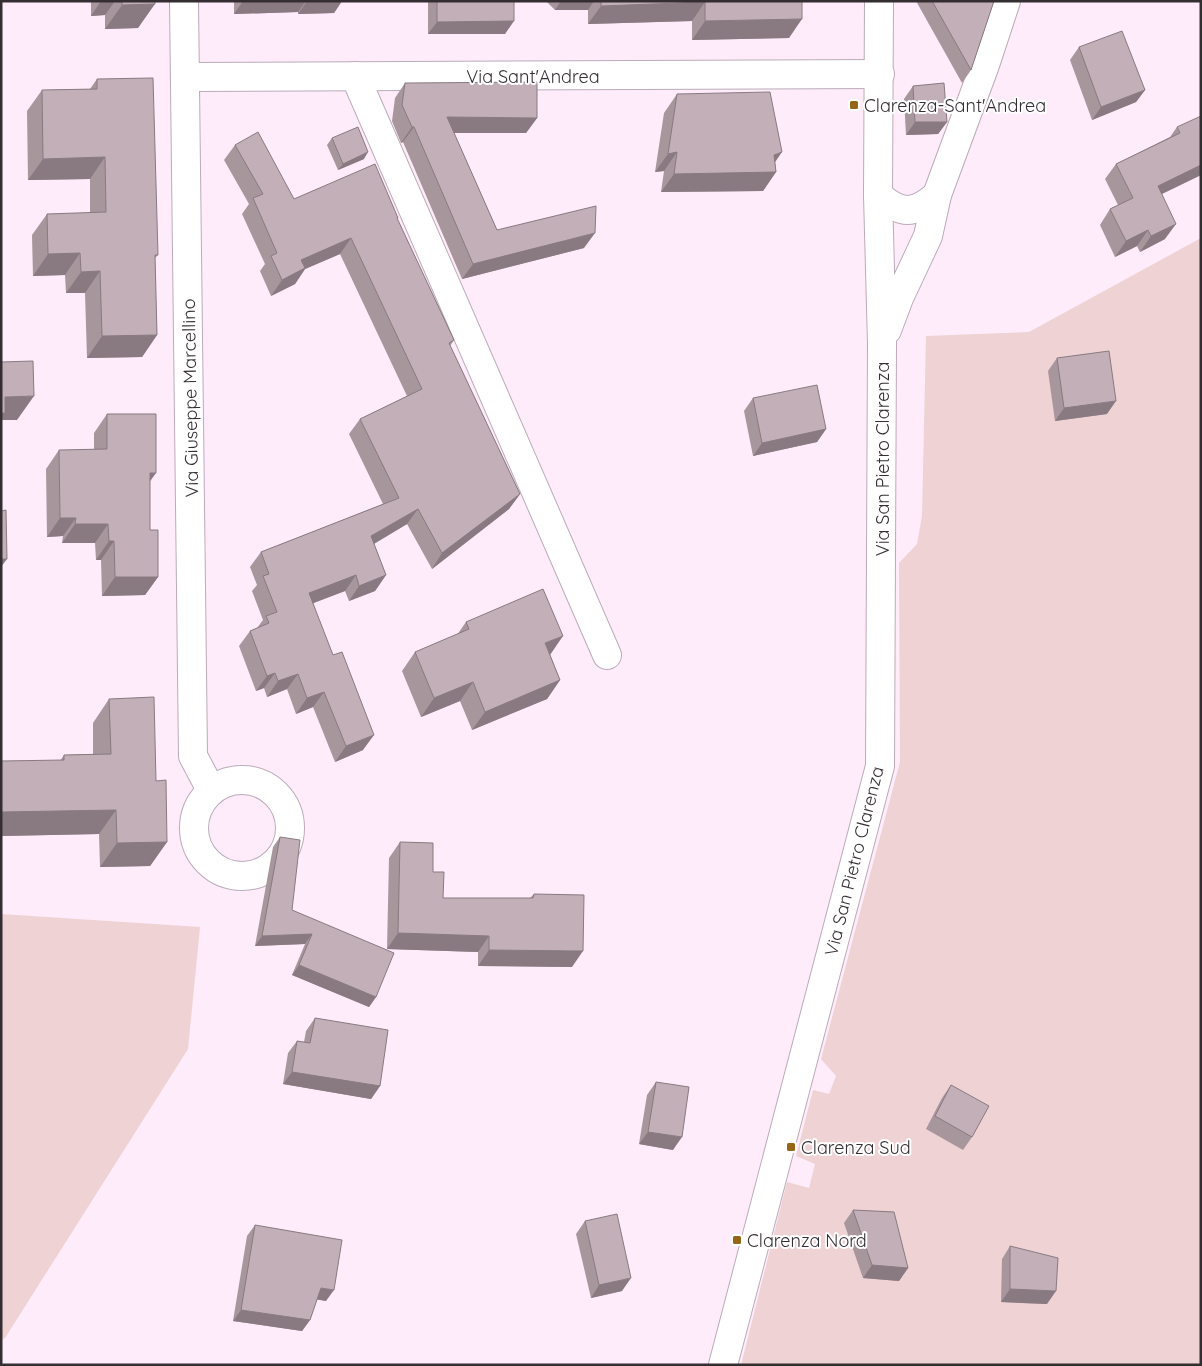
<svg xmlns="http://www.w3.org/2000/svg" width="1202" height="1366" viewBox="0 0 1202 1366" font-family="Quicksand,sans-serif">
  <style>
    .green { fill: #eed2d4 }
    .lines { fill: none; stroke-linecap: round; stroke-linejoin: round }
    .street-casing { stroke: #bbabb9; stroke-width: 30 }
    .secondary-casing { stroke: #bbabb9; stroke-width: 30 }
    .street { stroke: #fff; stroke-width: 28 }
    .secondary { stroke: #fff; stroke-width: 28 }
    .wall { fill: #a8969d }
    .shaded-wall { fill: #887a80 }
    .building { fill: #c3afb7; stroke: #887a80 }
    .poi-dot { fill: #976518; stroke: #fff; stroke-width: 2 }
    .labels { text-anchor: middle; dominant-baseline: central; stroke-width: 4; stroke-linejoin: round; paint-order: stroke }
    .street-label { font-size: 18px; fill: #342e33; stroke: #fff }
    .poi-label { font-size: 18px; fill: #342e33; stroke: #fff; text-anchor: start }
  </style>
  <rect width="100%" height="100%" fill="#feecfa"/>
  <g class="green">
    <polygon points="1201,238 1201,1365 741,1365 787,1182 809,1188 815,1164 796,1156 813,1090 829,1094 836,1076 821,1059 900,762 899,563 917,544 922,516 926,336 1029,332"/>
    <polygon points="1,914 200,927 188,1049 5,1338 1,1340"/>
  </g>
  <g class="lines">
    <defs>
      <g id="street">
        <polyline points="184,1 193,756 211,790"/>
        <polyline points="355,76 607,655"/>
        <polyline points="186,77 880,74"/>
        <circle cx="242" cy="828" r="48"/>
      </g>
      <g id="secondary">
        <path d="M 878,195 C 901,215 914,215 937,195"/>
        <polyline points="887,330 899,298 928,236 937,195 985,65 1006,1"/>
        <polyline points="723,1365 880,766 882,344 878,195 879,1"/>
      </g>
    </defs>
    <use href="#street" class="street-casing"/>
    <use href="#secondary" class="secondary-casing"/>
    <use href="#street" class="street"/>
    <use href="#secondary" class="secondary"/>
  </g>
  <g class="wall">
    <polygon points="91,1 155,1 138,28 105,29 105,15 91,16"/>
    <polygon points="234,1 342,1 334,13 298,14 298,12 234,14"/>
    <polygon points="428,1 514,1 505,34 428,34"/>
    <polygon points="546,1 802,1 789,38 692,40 692,21 588,24 588,10 555,10"/>
    <polygon points="916,1 994,1 971,70 962,83"/>
    <polygon points="1079,47 1145,90 1136,102 1092,120 1070,60"/>
    <polygon points="97,79 158,255 155,258 157,335 142,357 87,358 85,293 66,293 65,275 33,276 32,235 47,214 90,213 90,179 28,180 27,111 42,90 90,89"/>
    <polygon points="405,83 537,118 526,133 454,133 497,230 584,248 462,279 403,142 401,143 392,121 395,98"/>
    <polygon points="913,86 947,122 938,134 906,135 904,99"/>
    <polygon points="677,94 775,162 776,172 763,191 661,192 664,171 655,172 664,113"/>
    <polygon points="1177,127 1201,175 1162,194 1165,239 1140,252 1137,246 1115,257 1100,225 1110,209 1118,205 1105,179 1116,164 1170,137"/>
    <polygon points="332,138 364,159 338,170 327,145"/>
    <polygon points="235,145 294,199 398,218 397,219 454,340 450,346 520,494 509,509 432,569 407,524 374,544 386,575 375,591 349,601 345,591 313,603 363,750 335,762 313,707 296,714 287,689 267,697 264,688 256,691 239,646 250,631 257,628 263,620 252,591 257,585 250,567 261,552 383,504 349,434 360,419 407,396 340,254 305,269 295,284 271,296 260,271 265,264 242,214 249,204 224,160"/>
    <polygon points="1057,358 1107,414 1055,421 1048,371"/>
    <polygon points="753,398 826,429 817,442 753,456 744,411"/>
    <polygon points="107,414 150,482 150,530 158,577 145,595 102,596 101,560 96,560 95,543 62,543 63,536 47,537 46,469 59,450 94,450 94,433"/>
    <polygon points="466,622 550,654 560,680 547,699 472,730 460,701 421,717 402,671 415,652 457,635"/>
    <polygon points="109,699 156,781 167,842 150,866 100,867 99,834 1,836 1,761 60,761 64,755 93,754 93,723"/>
    <polygon points="280,837 292,910 376,997 369,1007 292,975 305,944 255,946 273,847"/>
    <polygon points="400,842 433,872 443,898 530,898 534,894 572,967 478,966 478,952 387,949 389,858"/>
    <polygon points="315,1018 380,1086 371,1099 283,1084 288,1053 297,1041 304,1042 306,1031"/>
    <polygon points="656,1082 673,1150 639,1144 647,1095"/>
    <polygon points="951,1085 972,1137 963,1150 926,1129 942,1098"/>
    <polygon points="853,1210 908,1268 899,1281 863,1278 844,1223"/>
    <polygon points="585,1221 622,1291 591,1298 576,1234"/>
    <polygon points="255,1225 326,1301 317,1299 310,1320 302,1331 233,1321 247,1236"/>
    <polygon points="1010,1246 1047,1304 1001,1302 1002,1259"/>
  </g>
  <g class="shaded-wall">
    <polygon points="101,1 115,1 105,15 91,16"/>
    <polygon points="243,1 306,1 298,12 234,14"/>
    <polygon points="307,1 342,1 334,13 298,14"/>
    <polygon points="561,1 594,1 588,10 555,10"/>
    <polygon points="705,2 692,21 588,24 601,6"/>
    <polygon points="155,4 138,28 105,29 122,5"/>
    <polygon points="802,19 789,38 692,40 705,21"/>
    <polygon points="514,21 505,34 428,34 437,22"/>
    <polygon points="1145,90 1136,102 1092,120 1101,107"/>
    <polygon points="447,117 537,118 526,133 436,133"/>
    <polygon points="915,122 947,122 938,134 906,135"/>
    <polygon points="412,127 414,127 403,142 401,143"/>
    <polygon points="368,152 364,159 338,170 343,164"/>
    <polygon points="677,152 664,171 655,172 668,154"/>
    <polygon points="782,152 769,171 776,172 763,191 661,192 674,174 774,155"/>
    <polygon points="105,157 90,179 28,180 43,159"/>
    <polygon points="1201,165 1201,175 1147,201 1158,186"/>
    <polygon points="1176,224 1165,239 1140,252 1151,236"/>
    <polygon points="1148,230 1137,246 1115,257 1126,241"/>
    <polygon points="595,233 584,248 462,279 473,264"/>
    <polygon points="351,238 340,254 305,269 295,284 271,296 282,280 301,260"/>
    <polygon points="80,253 65,275 33,276 48,254"/>
    <polygon points="100,271 85,293 66,293 81,272"/>
    <polygon points="157,335 142,357 87,358 102,336"/>
    <polygon points="34,396 17,420 1,420 1,402 5,397"/>
    <polygon points="1116,401 1107,414 1055,421 1064,408"/>
    <polygon points="826,429 817,442 753,456 762,443"/>
    <polygon points="150,473 156,473 143,491"/>
    <polygon points="520,494 509,509 432,569 442,553"/>
    <polygon points="418,509 407,524 360,552 371,536"/>
    <polygon points="60,518 76,518 63,536 47,537"/>
    <polygon points="75,524 108,524 95,543 62,543"/>
    <polygon points="109,541 114,541 101,560 96,560"/>
    <polygon points="1,559 7,559 1,567"/>
    <polygon points="356,575 345,591 298,609 309,593"/>
    <polygon points="386,575 375,591 349,601 359,586"/>
    <polygon points="115,577 158,577 145,595 102,596"/>
    <polygon points="563,636 550,655 545,643"/>
    <polygon points="275,673 264,688 256,691 267,676"/>
    <polygon points="298,674 287,689 267,697 278,681"/>
    <polygon points="560,680 547,699 472,730 485,712"/>
    <polygon points="473,682 460,701 421,717 434,698"/>
    <polygon points="324,692 313,707 296,714 307,698"/>
    <polygon points="374,735 363,750 335,762 346,746"/>
    <polygon points="116,810 99,834 1,836 1,812"/>
    <polygon points="167,842 150,866 100,867 117,843"/>
    <polygon points="398,933 489,936 478,952 387,949"/>
    <polygon points="312,934 305,944 255,946 262,936"/>
    <polygon points="489,950 583,951 572,967 478,966"/>
    <polygon points="299,965 376,997 369,1007 292,975"/>
    <polygon points="292,1072 380,1086 371,1099 283,1084"/>
    <polygon points="648,1132 682,1137 673,1150 639,1144"/>
    <polygon points="872,1265 908,1268 899,1281 863,1278"/>
    <polygon points="631,1278 622,1291 591,1298 599,1285"/>
    <polygon points="321,1288 334,1290 326,1301 314,1299"/>
    <polygon points="1010,1289 1056,1291 1047,1304 1001,1302"/>
    <polygon points="241,1310 310,1320 302,1331 233,1321"/>
  </g>
  <g class="building">
    <polygon points="122,1 155,1 155,4 122,5"/>
    <polygon points="437,1 514,1 514,21 437,22"/>
    <polygon points="601,1 802,1 802,19 705,21 705,2 601,6"/>
    <polygon points="932,1 994,1 971,70"/>
    <polygon points="1122,31 1145,90 1101,107 1079,47"/>
    <polygon points="153,78 158,255 155,255 157,335 102,336 100,271 81,272 80,253 48,254 47,214 106,212 105,157 43,159 42,90 97,89 97,79"/>
    <polygon points="537,82 537,118 447,117 497,230 596,206 595,233 473,264 414,127 412,127 402,105 405,83"/>
    <polygon points="944,83 947,122 915,122 913,86"/>
    <polygon points="770,92 782,152 774,155 776,172 674,174 677,152 668,154 677,94"/>
    <polygon points="1201,116 1201,165 1158,186 1176,224 1151,236 1148,230 1126,241 1110,209 1133,198 1116,164 1180,133 1177,127"/>
    <polygon points="358,127 368,152 343,164 332,138"/>
    <polygon points="258,132 294,199 375,164 398,218 397,218 454,340 449,343 520,494 442,553 418,509 371,536 386,575 359,586 356,575 309,593 333,655 342,652 374,735 346,746 324,692 307,698 298,674 278,681 275,673 267,676 250,631 269,623 266,616 277,612 263,576 269,574 261,552 399,498 360,419 422,389 351,238 301,260 305,268 282,280 271,256 277,253 253,198 263,194 235,145"/>
    <polygon points="1109,351 1116,401 1064,408 1057,358"/>
    <polygon points="33,361 34,396 5,397 5,413 1,413 1,362"/>
    <polygon points="817,385 826,429 762,443 753,398"/>
    <polygon points="107,414 156,414 156,473 150,473 150,530 158,530 158,577 115,577 114,541 109,541 108,524 75,524 76,518 60,518 59,450 107,449"/>
    <polygon points="6,510 7,559 1,559 1,511"/>
    <polygon points="543,589 563,636 545,643 560,680 485,712 473,682 434,698 415,652 469,629 466,622"/>
    <polygon points="154,697 156,781 166,780 167,842 117,843 116,810 1,812 1,761 64,760 64,755 111,754 109,699"/>
    <polygon points="280,837 300,840 292,910 394,953 376,997 299,965 312,934 262,936"/>
    <polygon points="400,842 433,843 433,872 444,872 443,898 533,898 534,894 584,895 583,951 489,950 489,936 398,933"/>
    <polygon points="315,1018 388,1030 380,1086 292,1072 297,1041 310,1043"/>
    <polygon points="656,1082 689,1087 682,1137 648,1132"/>
    <polygon points="951,1085 989,1106 972,1137 935,1116"/>
    <polygon points="853,1210 894,1212 908,1268 872,1265"/>
    <polygon points="617,1214 631,1278 599,1285 585,1221"/>
    <polygon points="255,1225 342,1240 334,1290 321,1288 310,1320 241,1310"/>
    <polygon points="1010,1246 1058,1258 1056,1291 1010,1289"/>
  </g>
  <g class="poi-dot">
    <rect x="849" y="100" width="10" height="10" rx="2.5"/>
    <rect x="786" y="1142" width="10" height="10" rx="2.5"/>
    <rect x="732" y="1235" width="10" height="10" rx="2.5"/>
  </g>
  <g class="labels">
    <g class="street-label">
      <text x="533" y="76">Via Sant'Andrea</text>
      <text transform="translate(190 398) rotate(-91)">Via Giuseppe Marcellino</text>
      <text transform="translate(882 459) rotate(-90)">Via San Pietro Clarenza</text>
      <text transform="translate(854 861) rotate(-76)">Via San Pietro Clarenza</text>
    </g>
    <g class="poi-label">
      <text x="864" y="105">Clarenza-Sant'Andrea</text>
      <text x="801" y="1147">Clarenza Sud</text>
      <text x="747" y="1240">Clarenza Nord</text>
    </g>
  </g>
  <rect width="1202" height="1366" fill="none" stroke="#342e33" stroke-width="5"/>
</svg>
